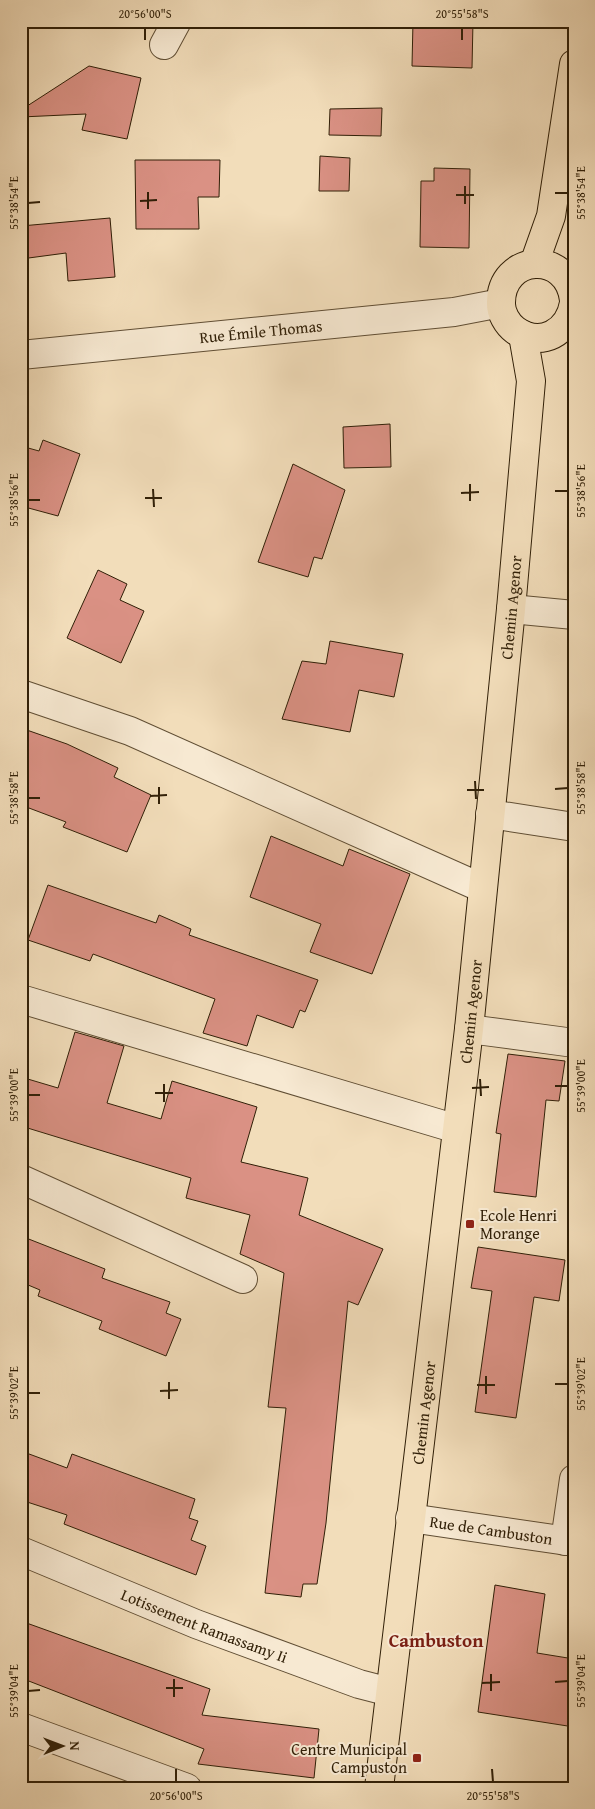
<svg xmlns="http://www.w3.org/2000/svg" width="595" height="1809" viewBox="0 0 595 1809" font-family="'Gentium Book Plus',serif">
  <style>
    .building { fill: #da9184; stroke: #301f07 }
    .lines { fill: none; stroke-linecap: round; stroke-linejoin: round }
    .minor-casing { stroke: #604e34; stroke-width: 30 }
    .major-casing { stroke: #301f07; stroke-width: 30 }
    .minor { stroke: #f7e9d2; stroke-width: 28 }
    .major { stroke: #f2ddba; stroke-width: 28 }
    .ticks { fill: none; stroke: #301f07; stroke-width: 2 }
    .poi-dot { fill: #8f2418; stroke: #f7e9d2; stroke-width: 2 }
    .labels { text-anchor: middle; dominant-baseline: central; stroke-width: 4; stroke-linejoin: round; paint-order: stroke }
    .street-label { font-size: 16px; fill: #301f07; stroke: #f7e9d2 }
    .poi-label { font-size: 16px; fill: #301f07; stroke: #f7e9d2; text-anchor: start }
    .quarter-label { font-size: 19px; font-weight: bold; fill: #7a1f14; stroke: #f7e9d2 }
    .neatline { fill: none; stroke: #301f07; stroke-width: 2 }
    .ticks-label { font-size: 12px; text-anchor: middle; fill: #301f07 }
  </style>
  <rect width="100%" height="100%" fill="#f2ddba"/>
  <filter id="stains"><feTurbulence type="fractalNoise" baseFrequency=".004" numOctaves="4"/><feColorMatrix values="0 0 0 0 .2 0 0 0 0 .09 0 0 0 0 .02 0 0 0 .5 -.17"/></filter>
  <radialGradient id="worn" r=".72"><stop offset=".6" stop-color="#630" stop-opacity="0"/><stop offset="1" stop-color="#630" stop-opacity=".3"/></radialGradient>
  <g class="building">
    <polygon points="413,21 473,21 472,68 412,66"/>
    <polygon points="89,66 141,78 127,139 82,130 86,114 21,117 21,110"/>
    <polygon points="382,108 381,136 329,135 330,109"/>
    <polygon points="320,156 350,158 349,191 319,191"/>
    <polygon points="135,160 220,160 219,197 198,197 199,229 136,229"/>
    <polygon points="434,168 470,169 469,248 420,247 421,181 434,181"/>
    <polygon points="110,218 115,277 68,281 66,253 21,259 21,226"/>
    <polygon points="390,424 391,467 344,468 343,427"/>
    <polygon points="43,440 80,454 58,516 21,506 21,446 39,451"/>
    <polygon points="293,464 345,490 322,559 314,557 308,577 258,562"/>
    <polygon points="98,570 127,584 120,600 144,611 121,663 67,638"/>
    <polygon points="330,641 403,654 394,697 359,690 350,732 282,719 302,661 326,664"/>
    <polygon points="21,728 67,744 118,768 114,777 151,795 127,852 63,827 66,822 21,805"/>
    <polygon points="271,836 343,866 349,849 410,874 372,974 310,952 321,924 250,897"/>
    <polygon points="48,885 156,923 159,915 191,929 189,935 318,980 305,1012 300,1010 293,1028 257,1015 247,1046 203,1033 215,999 93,954 90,961 28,940"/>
    <polygon points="75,1032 124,1046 107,1103 161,1119 172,1081 257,1107 241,1162 308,1178 299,1215 383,1249 358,1305 348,1301 326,1523 317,1584 303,1584 301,1597 265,1593 286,1408 268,1407 284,1273 240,1254 250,1215 186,1198 191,1178 21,1126 21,1077 58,1088"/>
    <polygon points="508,1054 565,1061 559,1101 546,1100 536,1197 494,1192 501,1134 496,1133"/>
    <polygon points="21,1236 105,1269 102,1278 170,1302 166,1313 181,1319 166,1356 99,1329 102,1321 38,1296 40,1290 21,1282"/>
    <polygon points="478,1247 565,1260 559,1301 534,1297 516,1418 475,1412 492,1291 471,1288"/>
    <polygon points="21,1451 67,1468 72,1454 195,1499 189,1518 198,1521 191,1540 206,1546 196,1575 64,1524 67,1515 21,1500"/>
    <polygon points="495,1585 545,1594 537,1653 574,1659 574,1727 478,1712"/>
    <polygon points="21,1621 210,1689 202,1715 319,1729 314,1778 198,1764 204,1749 21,1678"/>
  </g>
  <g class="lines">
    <defs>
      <g id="minor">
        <polyline points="164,45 177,21"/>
        <path id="s1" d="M 21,355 L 454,312 L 501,303"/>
        <polyline points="511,609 574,615"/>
        <polyline points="21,694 130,731 482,888"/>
        <polyline points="490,814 574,827"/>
        <polyline points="21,999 457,1129"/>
        <polyline points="469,1029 574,1043"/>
        <polyline points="21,1179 243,1279"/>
        <path id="s2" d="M 410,1518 L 574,1542"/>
        <polyline points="565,1541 574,1479"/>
        <path id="s3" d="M 21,1551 L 196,1624 L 359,1684 L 390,1692"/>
        <polyline points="21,1727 187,1788"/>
      </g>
      <g id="major">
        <polyline points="534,264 551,216 574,64"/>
        <path d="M 574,300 C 568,249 500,254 501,304 C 501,313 507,324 515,330 C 541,349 569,332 574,303"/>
        <path id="s4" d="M 379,1788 L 469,1029 L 511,609 L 531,381 L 523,335"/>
      </g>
    </defs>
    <use href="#minor" class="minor-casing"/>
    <use href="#major" class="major-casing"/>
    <use href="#minor" class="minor"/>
    <use href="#major" class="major"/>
  </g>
  <path class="ticks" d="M 145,28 L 145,40M 462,28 L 462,40M 465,186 L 465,204M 148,192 L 148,209M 555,193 L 568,193M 456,195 L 474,195M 140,201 L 157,200M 28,203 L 40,202M 470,484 L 470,501M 153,489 L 154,507M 555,491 L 568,491M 461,493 L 479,492M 145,498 L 162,498M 28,500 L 40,500M 475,781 L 476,799M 159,787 L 159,804M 555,789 L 568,788M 467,790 L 484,790M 150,796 L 167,795M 28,798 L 40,798M 480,1079 L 481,1096M 164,1084 L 164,1102M 555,1086 L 568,1086M 472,1088 L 489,1087M 155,1093 L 173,1093M 28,1095 L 40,1095M 486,1376 L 486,1394M 169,1382 L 169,1399M 555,1384 L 568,1384M 477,1385 L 495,1385M 160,1391 L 178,1390M 28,1393 L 40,1393M 491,1674 L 491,1691M 174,1679 L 174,1697M 555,1682 L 568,1681M 482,1683 L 500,1682M 166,1688 L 183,1688M 28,1691 L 40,1690M 176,1769 L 176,1782M 492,1769 L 493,1782"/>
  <g class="poi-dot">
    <rect x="465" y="1219" width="10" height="10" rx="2.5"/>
    <rect x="412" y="1753" width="10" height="10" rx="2.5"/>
  </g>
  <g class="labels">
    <g class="street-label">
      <text stroke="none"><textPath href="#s1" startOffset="241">Rue Émile Thomas</textPath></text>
      <text stroke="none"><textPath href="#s4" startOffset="1188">Chemin Agenor</textPath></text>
      <text stroke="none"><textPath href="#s4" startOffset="782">Chemin Agenor</textPath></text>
      <text stroke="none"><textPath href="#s4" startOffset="378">Chemin Agenor</textPath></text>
      <text stroke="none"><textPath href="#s2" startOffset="82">Rue de Cambuston</textPath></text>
      <text stroke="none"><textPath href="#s3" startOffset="198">Lotissement Ramassamy Ii</textPath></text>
    </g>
    <g class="poi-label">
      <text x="480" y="1215">Ecole Henri<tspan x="480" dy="18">Morange</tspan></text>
      <text x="407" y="1749" text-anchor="end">Centre Municipal<tspan x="407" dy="18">Campuston</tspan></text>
    </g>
    <g class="quarter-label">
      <text x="436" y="1640">Cambuston</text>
    </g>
  </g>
  <rect width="595" height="1809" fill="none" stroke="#f2ddba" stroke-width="55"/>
  <g transform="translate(62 1746) rotate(89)" stroke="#f7e9d2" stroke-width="4" paint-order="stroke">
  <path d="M0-4L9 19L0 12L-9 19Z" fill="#301f07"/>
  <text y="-8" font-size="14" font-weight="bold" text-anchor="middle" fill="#301f07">N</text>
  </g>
  <rect x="28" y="28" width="540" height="1754" class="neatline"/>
  <g class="ticks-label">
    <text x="145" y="18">20°56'00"S</text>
    <text x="462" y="18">20°55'58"S</text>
    <text transform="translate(581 193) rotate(-90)" y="4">55°38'54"E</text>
    <text transform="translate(14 203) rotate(-90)" y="4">55°38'54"E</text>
    <text transform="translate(581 491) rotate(-90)" y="4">55°38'56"E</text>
    <text transform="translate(14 500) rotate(-90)" y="4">55°38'56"E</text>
    <text transform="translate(581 788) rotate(-90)" y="4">55°38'58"E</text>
    <text transform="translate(14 798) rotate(-90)" y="4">55°38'58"E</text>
    <text transform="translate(581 1086) rotate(-90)" y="4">55°39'00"E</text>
    <text transform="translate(14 1095) rotate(-90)" y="4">55°39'00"E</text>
    <text transform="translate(581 1384) rotate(-90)" y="4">55°39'02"E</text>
    <text transform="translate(14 1393) rotate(-90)" y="4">55°39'02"E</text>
    <text transform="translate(581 1681) rotate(-90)" y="4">55°39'04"E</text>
    <text transform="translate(14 1691) rotate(-90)" y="4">55°39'04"E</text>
    <text x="176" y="1800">20°56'00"S</text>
    <text x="493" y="1800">20°55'58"S</text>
  </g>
  <rect width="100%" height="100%" filter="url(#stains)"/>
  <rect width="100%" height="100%" fill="url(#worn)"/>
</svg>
